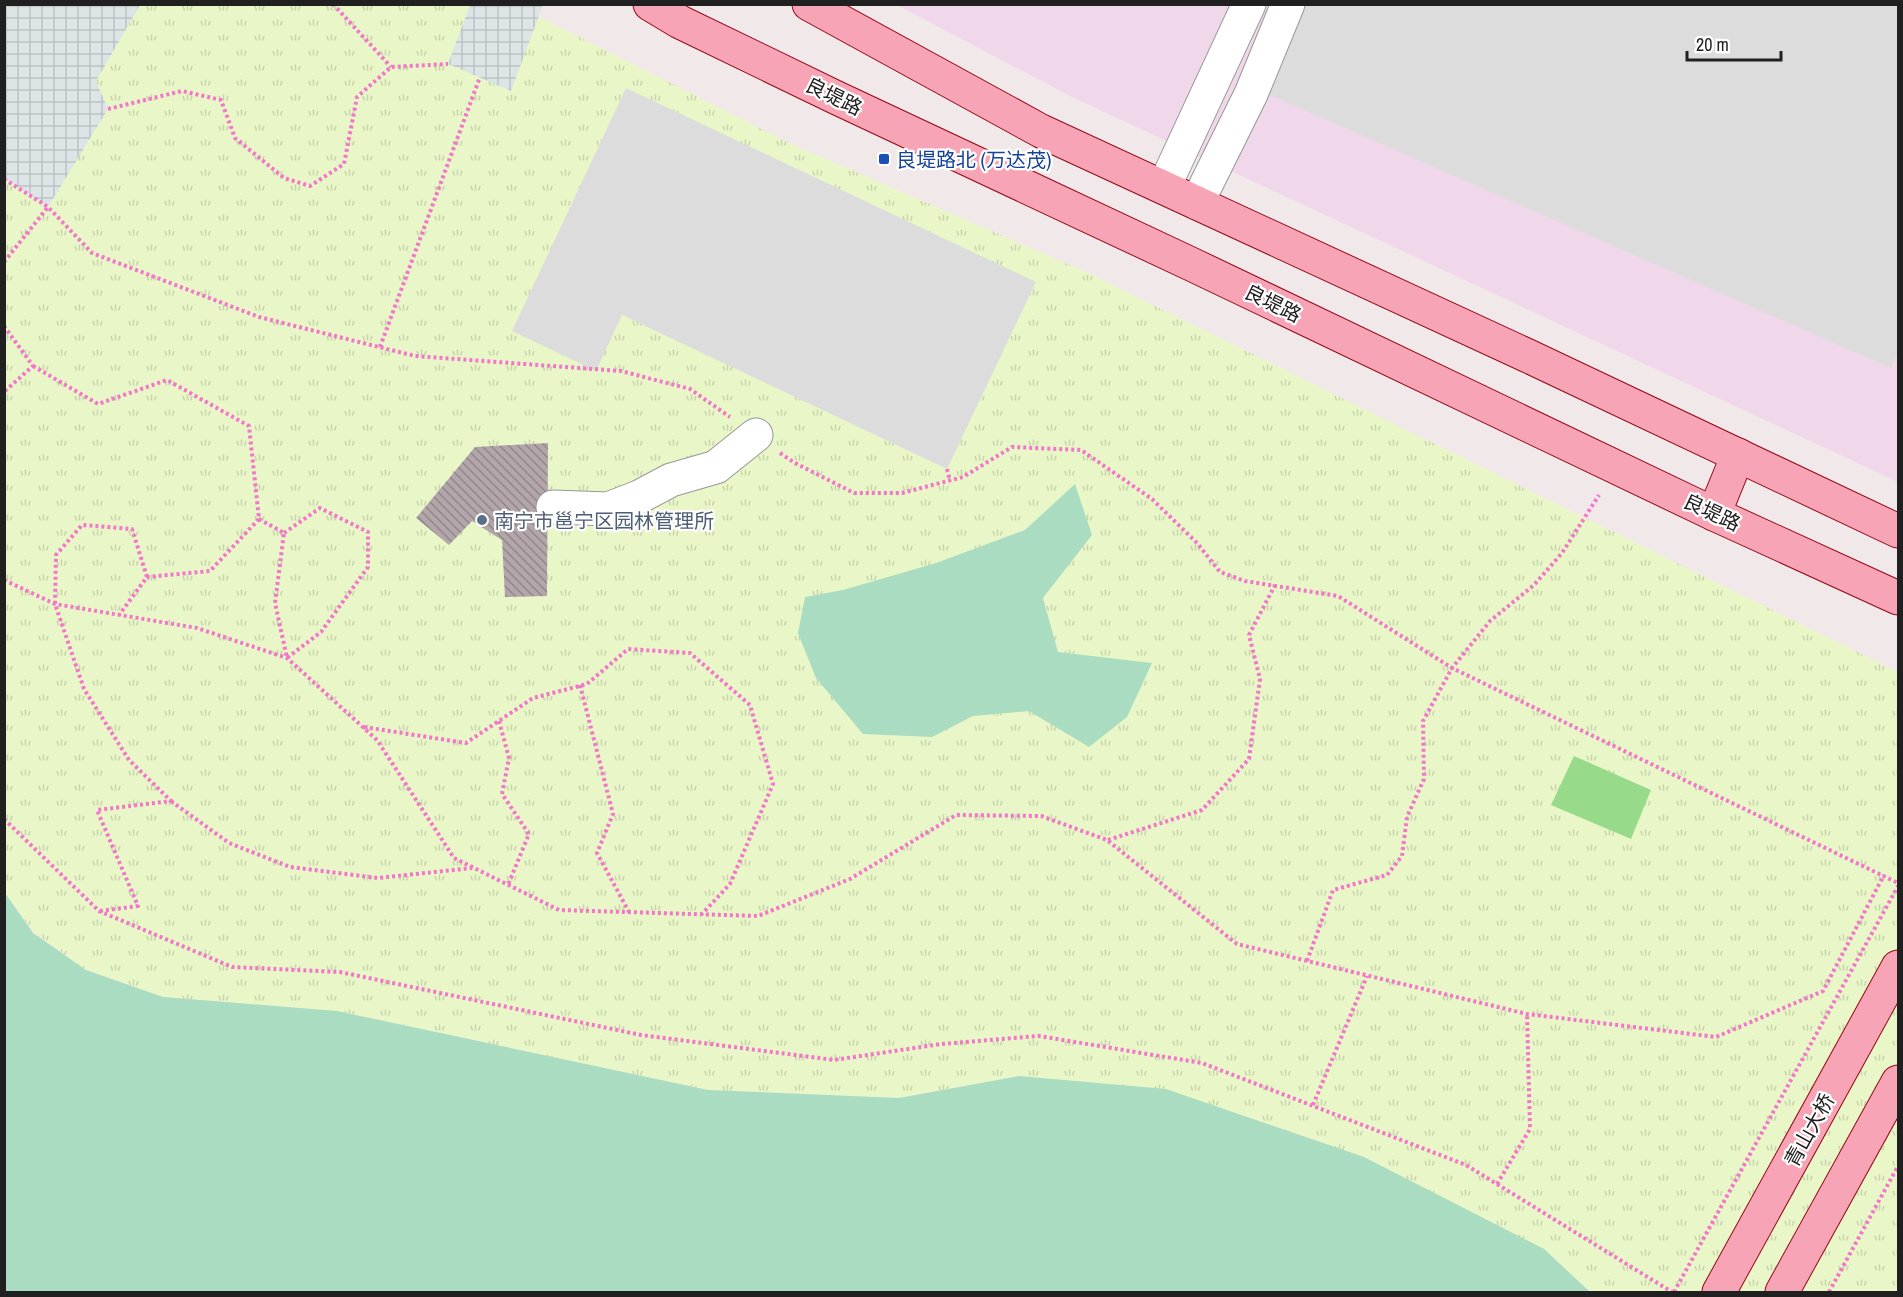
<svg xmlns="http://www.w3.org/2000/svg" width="1903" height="1297" viewBox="0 0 1903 1297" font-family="'Archivo Narrow','Noto Sans SC',sans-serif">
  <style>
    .commercial { fill: #f0d8ea }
    .park { fill: url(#park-tufts) }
    .pitch { fill: #97db8a }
    .parking { fill: #dcdcdc }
    .plaza { fill: url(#plaza-grid) }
    .water { fill: #aadcc1 }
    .building { fill: url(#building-back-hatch) }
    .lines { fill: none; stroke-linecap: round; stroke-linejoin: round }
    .minor-casing { stroke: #979797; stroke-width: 35 }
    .major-casing { stroke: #950816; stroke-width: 35 }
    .path { stroke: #f376ca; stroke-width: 4; stroke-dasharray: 3 3; stroke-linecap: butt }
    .minor { stroke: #fff; stroke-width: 33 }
    .major { stroke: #f7a5b6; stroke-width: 33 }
    .transit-dot { fill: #1a4fb4; stroke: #fff; stroke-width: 2 }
    .service-dot { fill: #5c6f8a; stroke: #fff; stroke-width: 2 }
    .labels { text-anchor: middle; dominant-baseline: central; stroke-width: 4.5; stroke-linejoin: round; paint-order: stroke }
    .street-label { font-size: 20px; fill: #202020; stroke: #fff }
    .transit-label { font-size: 20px; fill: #164399; stroke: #fff; text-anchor: start }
    .service-label { font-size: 20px; fill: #4e5e75; stroke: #fff; text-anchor: start }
  </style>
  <defs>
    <pattern id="park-tufts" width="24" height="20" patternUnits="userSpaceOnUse" patternTransform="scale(1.5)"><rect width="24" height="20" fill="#e9f7c8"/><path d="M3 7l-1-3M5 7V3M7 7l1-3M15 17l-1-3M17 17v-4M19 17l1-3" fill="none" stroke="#c8d3ac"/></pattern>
    <pattern id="plaza-grid" width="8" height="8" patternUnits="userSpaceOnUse" patternTransform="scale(1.5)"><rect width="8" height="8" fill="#dce4e6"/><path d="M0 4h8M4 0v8" fill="none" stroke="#bcc3c5"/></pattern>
    <pattern id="building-back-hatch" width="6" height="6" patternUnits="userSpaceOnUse" patternTransform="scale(1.5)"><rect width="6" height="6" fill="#b2a6aa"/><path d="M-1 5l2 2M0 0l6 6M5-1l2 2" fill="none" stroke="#90878a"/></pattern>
  </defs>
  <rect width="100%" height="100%" fill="#f0e8e9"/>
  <polygon class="commercial" points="897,5 1898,5 1898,482 1070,96"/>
  <polygon class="park" points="4,5 516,5 787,142 1088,273 1898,672 1898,1292 1590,1292 1544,1249 1019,1076 899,1098 708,1090 337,1011 163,997 86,970 33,932 5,893"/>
  <polygon class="pitch" points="1574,756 1651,790 1631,839 1551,805"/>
  <g class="parking">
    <polygon points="1307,5 1898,5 1898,351 1891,368 1268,94"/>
    <polygon points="626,88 1036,282 947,469 622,315 596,371 512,331"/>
  </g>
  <g class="plaza">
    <polygon points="4,5 140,5 96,81 108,109 48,207 5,179"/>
    <polygon points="470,5 543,5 511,91 448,64"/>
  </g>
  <g class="water">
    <polygon points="1075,484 1092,535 1043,598 1058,652 1152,663 1127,717 1089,747 1029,711 973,716 932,737 863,734 816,678 798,633 805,597 843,590 936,563 1025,530"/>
    <polygon points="5,893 33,933 86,970 163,997 337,1011 708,1090 899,1098 1019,1076 1166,1089 1364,1157 1544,1249 1590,1292 5,1292"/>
  </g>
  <polygon class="building" points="548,443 547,596 505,597 502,540 472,521 449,545 416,518 475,447"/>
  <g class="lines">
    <defs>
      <g id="minor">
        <polyline points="1164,187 1249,4"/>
        <polyline points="1197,203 1251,94 1288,4"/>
        <polyline points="553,507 608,509 639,497 671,480 716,467 756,435"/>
      </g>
      <g id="major">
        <polyline points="650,4 680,22 837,98 1191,264 1714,514 1898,598"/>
        <polyline points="809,4 1041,131 1526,355 1898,531"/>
        <polyline points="1714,514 1738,455"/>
        <polyline points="1719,1292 1898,967"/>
        <polyline points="1782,1292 1898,1082"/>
      </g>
    </defs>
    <use href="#minor" class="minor-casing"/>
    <use href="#major" class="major-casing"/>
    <g class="path">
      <polyline points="333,4 391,67"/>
      <polyline points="108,109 182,91 221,100 235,138 284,178 310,186 344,164 357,97 391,67 448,64"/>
      <polyline points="4,179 48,207 92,253 259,317 415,356 621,371 690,389 730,417"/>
      <polyline points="4,262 48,207"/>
      <polyline points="4,326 33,366 4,392"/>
      <polyline points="380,347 480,77"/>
      <polyline points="33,366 98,404 167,380 249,426 259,519 210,571 147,577 119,615"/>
      <polyline points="780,453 795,463 854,493 902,493 963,477 1012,447 1081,450 1152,499 1197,543 1220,572 1245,581 1338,596 1452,668 1898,883"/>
      <polyline points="947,469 950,481"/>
      <polyline points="259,519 284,533 275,603 287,658 321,632 368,567 368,532 320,508 284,533"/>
      <polyline points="4,580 55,604 197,628 287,658 377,740 454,858 559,910 758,916 850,879 956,815 1041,816 1107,840 1237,944 1527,1014 1716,1037 1823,991 1884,875"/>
      <polyline points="580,685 613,814 597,853 629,912"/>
      <polyline points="499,721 509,758 502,794 529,834 508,885"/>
      <polyline points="364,727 466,743 533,698 587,684 628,649 690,653 750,705 773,784 730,884 702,914"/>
      <polyline points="171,801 229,843 290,867 378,878 472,868"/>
      <polyline points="4,819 99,911 232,967 340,972 641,1035 834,1060 941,1044 1039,1036 1202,1063 1466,1165 1672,1292"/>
      <polyline points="1108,840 1202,810 1249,759 1260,679 1249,635 1275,585"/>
      <polyline points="100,911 138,906 97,810 171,801 129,760 84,689 55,604 56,555 82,525 132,529 147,577"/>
      <polyline points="1307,961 1333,890 1387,875 1402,856 1407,817 1424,779 1423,721 1452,668 1490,621 1534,585 1562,553 1599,495"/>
      <polyline points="1313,1105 1367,976"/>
      <polyline points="1497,1184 1530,1129 1527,1014"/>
      <polyline points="1674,1292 1898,886"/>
      <polyline points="1829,1292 1898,1166"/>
    </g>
    <use href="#minor" class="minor"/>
    <use href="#major" class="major"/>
  </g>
  <rect class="transit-dot" x="878" y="153" width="12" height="12" rx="3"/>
  <circle class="service-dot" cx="482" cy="520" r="6"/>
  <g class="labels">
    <g class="street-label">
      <text transform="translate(834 96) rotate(26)">良堤路</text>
      <text transform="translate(1273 303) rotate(26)">良堤路</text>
      <text transform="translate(1712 512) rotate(25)">良堤路</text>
      <text transform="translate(1809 1130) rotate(-61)">青山大桥</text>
    </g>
    <g class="transit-label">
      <text x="896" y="159">良堤路北 (万达茂)</text>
    </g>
    <g class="service-label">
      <text x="494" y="520">南宁市邕宁区园林管理所</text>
    </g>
  </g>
  <rect width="1903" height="1297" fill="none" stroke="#202020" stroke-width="12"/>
  <path d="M1687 51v9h94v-9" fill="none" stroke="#202020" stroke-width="3"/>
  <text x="1696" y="51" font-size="18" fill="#202020" stroke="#ffffff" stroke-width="4.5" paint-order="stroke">20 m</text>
</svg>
